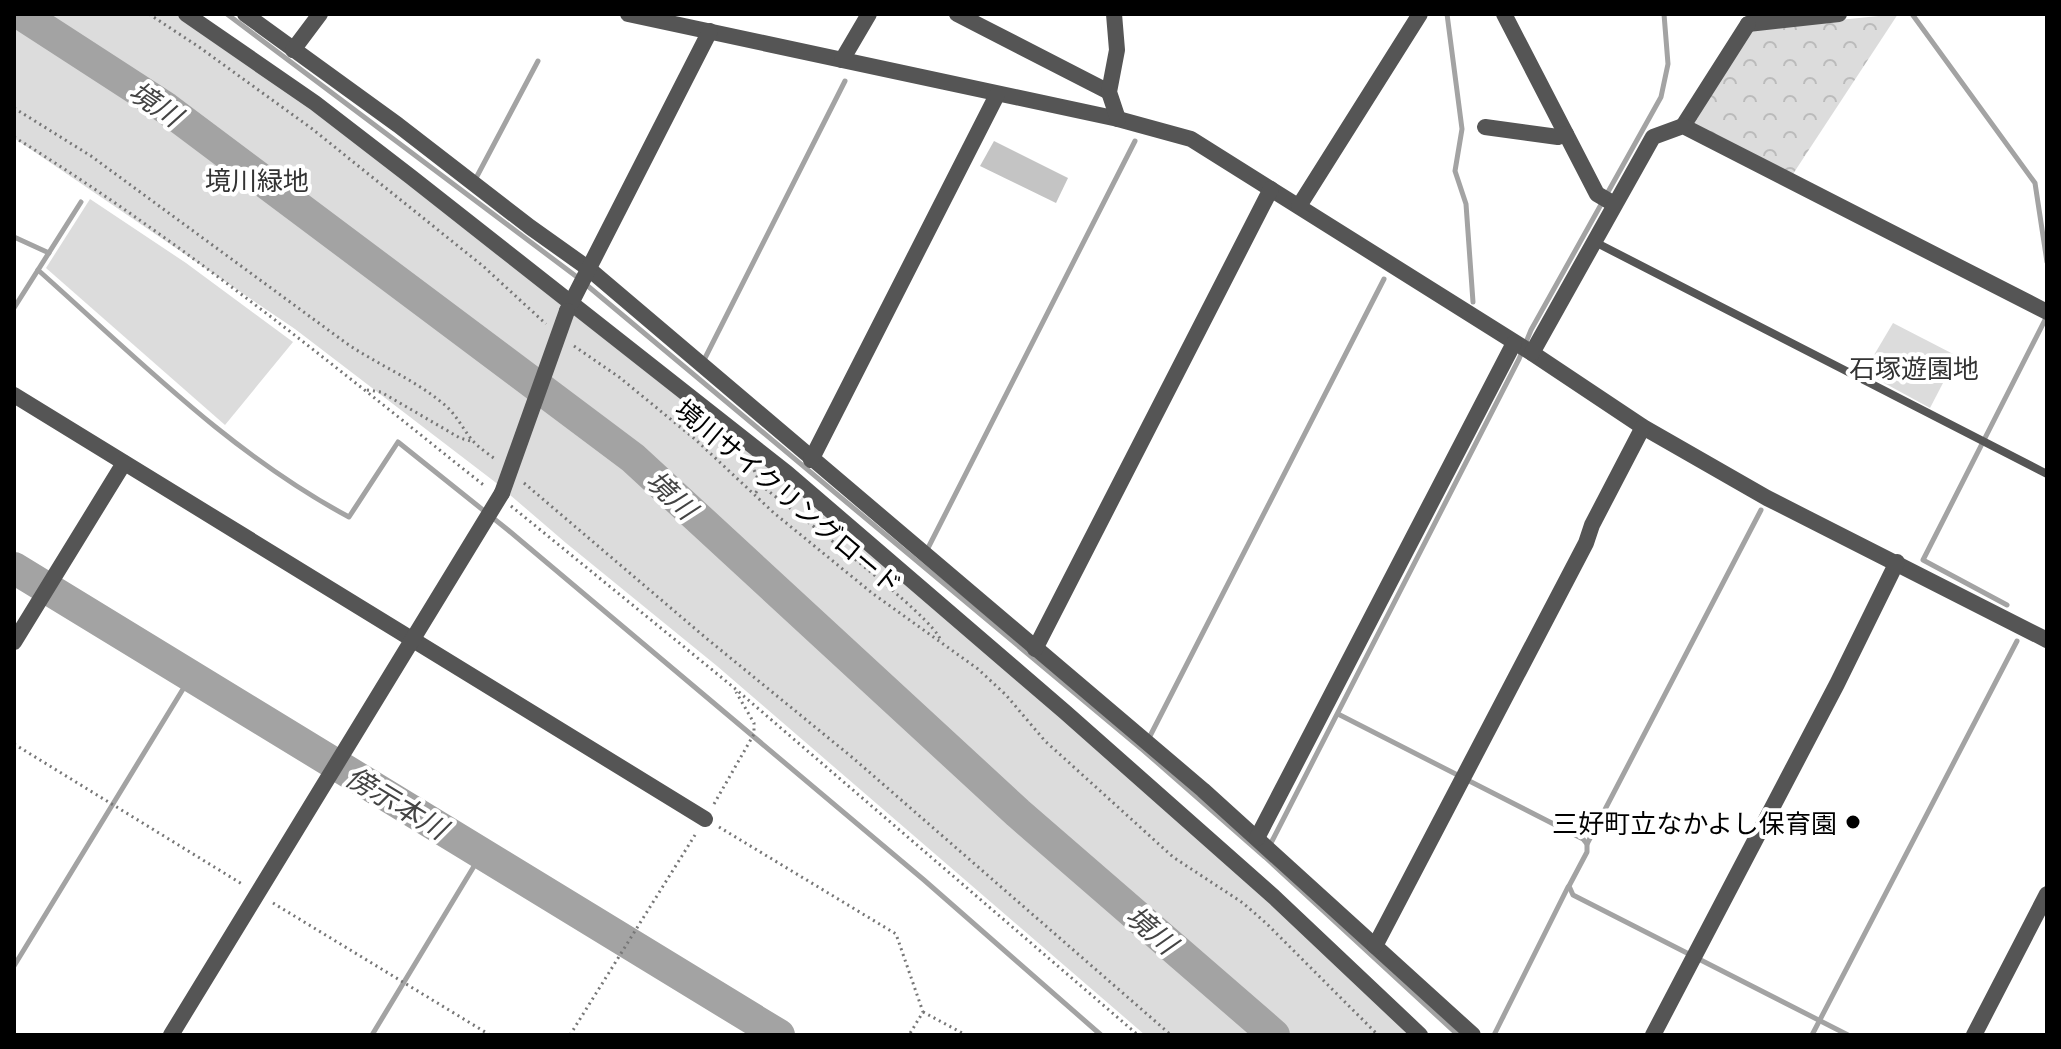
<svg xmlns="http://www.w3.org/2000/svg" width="2061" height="1049" viewBox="0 0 2061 1049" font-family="'Exo 2','Noto Sans JP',sans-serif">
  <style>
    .forest { fill: url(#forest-crowns) }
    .park { fill: #dcdcdc }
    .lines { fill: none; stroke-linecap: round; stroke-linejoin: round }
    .stream { stroke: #a3a3a3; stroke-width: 5 }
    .river { stroke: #a3a3a3; stroke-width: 32 }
    .building { fill: #c4c4c4 }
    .path { stroke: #777; stroke-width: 3; stroke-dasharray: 2 4; stroke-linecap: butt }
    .service { stroke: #555; stroke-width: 8 }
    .minor { stroke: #555; stroke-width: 16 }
    .minor-bridge { stroke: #555; stroke-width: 16 }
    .poi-dot { fill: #000; stroke: #fff; stroke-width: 3 }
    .labels { text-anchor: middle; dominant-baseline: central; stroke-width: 8; stroke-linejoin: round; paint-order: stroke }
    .park-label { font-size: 26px; fill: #333; stroke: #fff }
    .street-label { font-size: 26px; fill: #000; stroke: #fff }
    .poi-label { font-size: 26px; fill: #000; stroke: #fff; text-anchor: end }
    .water-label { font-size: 28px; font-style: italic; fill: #444; stroke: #fff }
  </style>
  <defs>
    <pattern id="forest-crowns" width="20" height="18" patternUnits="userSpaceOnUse" patternTransform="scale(2)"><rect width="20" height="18" fill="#dcdcdc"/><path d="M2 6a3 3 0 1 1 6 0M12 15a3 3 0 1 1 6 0" fill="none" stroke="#bbb"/></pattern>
  </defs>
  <rect width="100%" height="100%" fill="#fff"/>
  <polygon class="forest" points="1898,14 1791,177 1692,126 1751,29"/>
  <g class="park">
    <polygon points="14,14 193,14 1023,669 1422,1035 1145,1035 717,666 566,543 495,482 295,329 14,138"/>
    <polygon points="90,199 186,263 293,342 225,425 46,268"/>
    <polygon points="1893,323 1957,356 1930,408 1864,372"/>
  </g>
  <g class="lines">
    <g class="stream">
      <polyline points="227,14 577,277 1143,750 1265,857 1458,1035"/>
      <polyline points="1447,14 1462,129 1455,171 1466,204 1473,302"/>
      <polyline points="1912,14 2035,183 2047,262"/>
      <polyline points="475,180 538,61"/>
      <polyline points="14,237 49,253"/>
      <path d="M 38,270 C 137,358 231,454 349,517 L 398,442 L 508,530 L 924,880 L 1101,1035"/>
      <polyline points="14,308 81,202"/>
      <polyline points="703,362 845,81"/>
      <polyline points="927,550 1135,141"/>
      <polyline points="2007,605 1923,560 2047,316"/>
      <polyline points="1338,714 1583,839 1587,844 1587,852 1569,886 1573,895 1848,1035"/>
      <polyline points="1149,738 1384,279"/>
      <polyline points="1587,844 1761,510"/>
      <polyline points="1270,845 1519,359 1531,330 1661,97 1668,64 1664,14"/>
      <polyline points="14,966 191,676"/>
      <polyline points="372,1035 482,853"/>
      <polyline points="771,1035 773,1031"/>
      <polyline points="1494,1035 1568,887"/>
      <polyline points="1812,1035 2017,641"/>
    </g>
    <g class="river">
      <polyline points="21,14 166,108 633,458 1018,813 1274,1035"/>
      <polyline points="14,568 779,1035"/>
    </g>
  </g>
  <polygon class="building" points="994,141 1068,178 1056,203 980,166"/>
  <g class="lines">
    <g class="path">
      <polyline points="149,14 199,47 311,128 483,266 546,324"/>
      <path d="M 14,108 L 91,156 L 346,343 C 378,365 416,380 446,406 C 457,416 463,429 472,440 C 479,448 489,454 496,460"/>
      <path d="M 14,137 C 181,240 333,365 486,487"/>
      <polyline points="574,346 619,377 696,440 774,513 872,593 978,669 1006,695 1045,741 1065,759 1173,857 1243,903 1267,924 1378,1035"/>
      <polyline points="367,390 381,392 460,438 474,442"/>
      <polyline points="754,470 761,485 755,494"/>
      <polyline points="524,483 706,638 853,758 1171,1035"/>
      <path d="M 761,485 C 791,510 934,616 941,641"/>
      <polyline points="511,506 732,686 1138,1035"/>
      <polyline points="14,744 242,884"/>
      <polyline points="714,804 754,734 754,723 736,692"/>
      <polyline points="719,827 896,934 923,1012 909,1035"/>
      <polyline points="273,903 490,1035"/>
      <polyline points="923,1012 966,1035"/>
      <polyline points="570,1035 695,835"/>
    </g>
    <polyline class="service" points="1593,241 2047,474"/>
    <g class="minor">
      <polyline points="186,14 315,103 411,177 787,473 1065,712 1274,897 1420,1035"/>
      <polyline points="245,14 398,125 530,227 589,269 1203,790 1473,1035"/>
      <polyline points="628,14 1118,119 1191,139 1532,353 1643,427 1767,498 2047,640"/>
      <polyline points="957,14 1109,92"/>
      <polyline points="1114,14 1117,50 1109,92 1118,119"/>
      <polyline points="1504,14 1597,194 1614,204"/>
      <polyline points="1748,24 1839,14"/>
      <polyline points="293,50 320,14"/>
      <polyline points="842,60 869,14"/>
      <polyline points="1683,126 1748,24"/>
      <polyline points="1485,127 1558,137 1566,134"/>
      <polyline points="1299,206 1420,14"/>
      <polyline points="567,311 710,31"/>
      <polyline points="1532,353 1653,137 1683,126 2047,312"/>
      <polyline points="14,395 705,819"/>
      <polyline points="811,460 997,95"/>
      <polyline points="14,642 124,463"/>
      <polyline points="1035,649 1271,189"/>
      <polyline points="1257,838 1514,343"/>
      <polyline points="1375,946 1586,543 1592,525 1643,427"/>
      <polyline points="171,1035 502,493"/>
      <polyline points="1653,1035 1837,684 1897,562"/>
      <polyline points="1974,1035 2047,894"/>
    </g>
    <polyline class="minor-bridge" points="502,493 567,311"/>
  </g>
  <circle class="poi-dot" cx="1853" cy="822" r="8"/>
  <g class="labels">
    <g class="park-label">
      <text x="257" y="179">境川緑地</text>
      <text x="1914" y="367">石塚遊園地</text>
    </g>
    <g class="street-label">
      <text transform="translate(789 496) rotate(40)">境川サイクリングロード</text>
    </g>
    <g class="poi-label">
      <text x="1837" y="822">三好町立なかよし保育園</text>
    </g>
    <g class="water-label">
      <text transform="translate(156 103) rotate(34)">境川</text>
      <text transform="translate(672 494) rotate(43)">境川</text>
      <text transform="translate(397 802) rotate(31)">傍示本川</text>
      <text transform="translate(1152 929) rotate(41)">境川</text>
    </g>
  </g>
  <rect width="2061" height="1049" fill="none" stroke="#000000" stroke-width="32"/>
</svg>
